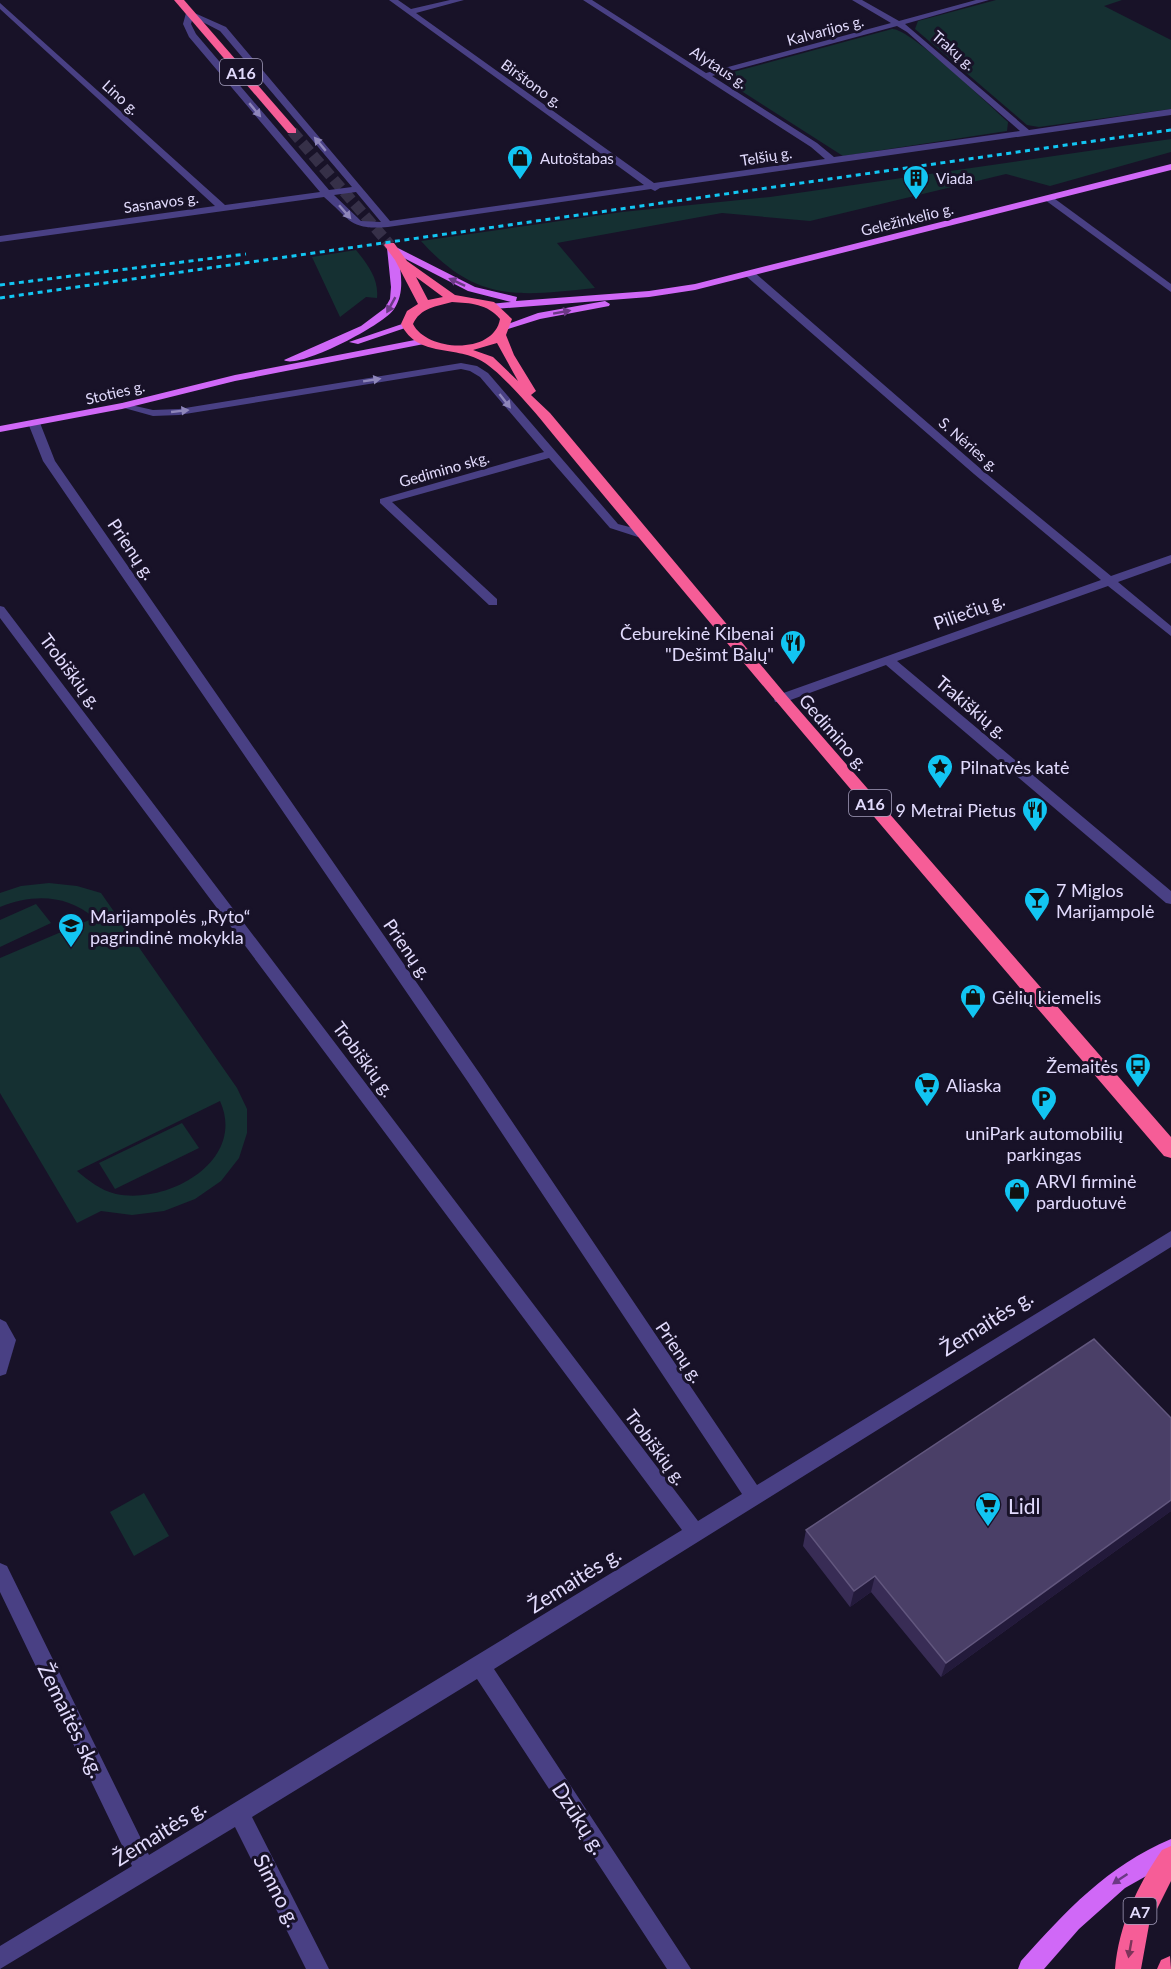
<svg xmlns="http://www.w3.org/2000/svg" width="1171" height="1969" viewBox="0 0 1171 1969" font-family="Lato,sans-serif">
  <style>
    .green { fill: #153032; fill-rule: evenodd }
    .lines { fill: none; stroke-linecap: round; stroke-linejoin: round }
    .highway-tunnel { stroke: #363048; stroke-width: 11; stroke-dasharray: 11 5; stroke-linecap: butt }
    .minor { fill: #494084; fill-rule: evenodd }
    .major { fill: #d068f7; fill-rule: evenodd }
    .highway { fill: #f65d97; fill-rule: evenodd }
    .rail { stroke: #12c5f2; stroke-width: 3; stroke-dasharray: 5 4.5; stroke-linecap: butt }
    .wall { fill: #382c55 }
    .shaded-wall { fill: #231a3b }
    .building { fill: #4a3f67; stroke: #62577e; stroke-width: 1.5 }
    .oneway { fill: #8e86ba }
    .oneway2 { fill: #6b3985 }
    .oneway3 { fill: #7c345a }
    .labels { text-anchor: middle; dominant-baseline: central; stroke-width: 6; stroke-linejoin: round; paint-order: stroke }
    .far-street-label { font-size: 15px; fill: #e2dbfd; stroke: #181228 }
    .far-poi-label { font-size: 15px; fill: #e2dbfd; stroke: #181228; text-anchor: start }
    .shield { fill: #181228; stroke: #a59fbd; stroke-width: 1.5 }
    .shield-label { font-size: 16px; font-weight: bold; fill: #e2dbfd }
    .street-label { font-size: 18px; fill: #e2dbfd; stroke: #181228 }
    .poi-label { font-size: 18px; fill: #e2dbfd; stroke: #181228; text-anchor: start }
    .near-street-label { font-size: 21px; fill: #e2dbfd; stroke: #181228 }
    .near-poi-label { font-size: 21px; fill: #e2dbfd; stroke: #181228; text-anchor: start }
  </style>
  <rect width="100%" height="100%" fill="#181228"/>
  <g class="green">
    <polygon points="996,0 1122,0 1104,6 1171,40 1171,109 1039,127 1027,125 915,29 918,21"/>
    <path d="M 892,29 C 910,28 990,106 1008,122 L 1007,131 L 843,156 L 721,78 L 722,75 Z"/>
    <path d="M 1171,139 L 1171,152 L 1050,186 L 1006,174 L 810,221 L 722,213 L 557,243 L 595,288 C 518,296 477,303 421,241 L 622,212 L 770,197 Z"/>
    <path d="M 356,250 C 368,265 379,279 377,298 L 366,297 L 340,317 L 312,257 Z"/>
    <path d="M 49,883 L 77,886 L 101,893 L 237,1088 L 247,1109 L 247,1133 L 239,1158 L 221,1181 L 195,1199 L 164,1211 L 132,1215 L 101,1211 L 77,1223 L 0,1093 L 0,958 L 94,918 C 67,894 32,894 0,907 L 0,893 L 21,886 ZM 220,1101 C 247,1161 168,1205 116,1194 C 100,1190 89,1181 77,1171 Z"/>
    <polygon points="36,904 51,923 0,947 0,920"/>
    <polygon points="182,1123 199,1148 115,1189 99,1163"/>
    <polygon points="144,1493 169,1536 134,1556 110,1512"/>
  </g>
  <g class="lines">
    <polyline class="highway-tunnel" points="292,131 390,245"/>
    <g class="minor">
      <path d="M 389,0 L 398,0 L 411,9 L 450,0 L 464,0 L 416,13 L 654,183 L 825,159 L 811,147 L 583,0 L 592,0 L 706,73 L 891,23 L 852,0 L 862,0 L 899,21 L 976,0 L 989,0 L 905,24 L 1029,130 L 1171,109 L 1171,115 L 660,188 L 655,191 L 651,189 L 388,227 C 349,230 351,220 324,197 L 0,242 L 0,236 L 215,206 L 0,9 L 0,3 L 225,205 L 320,192 L 189,37 L 183,24 L 186,13 L 190,11 L 226,27 L 390,221 L 644,185 ZM 193,17 L 220,31 L 352,187 L 329,190 L 196,34 L 191,24 ZM 897,26 L 907,32 L 1020,131 L 834,157 L 817,143 L 712,76 ZM 356,192 L 381,222 L 361,221 L 334,195 Z"/>
      <polygon points="1045,196 1051,196 1171,284 1171,292 1045,200"/>
      <polygon points="746,272 754,272 982,470 1111,576 1171,555 1171,563 1118,582 1171,626 1171,636 1108,586 897,661 1171,891 1171,904 1166,903 886,665 785,702 775,702 774,699 775,696 1101,580 974,474 746,276"/>
      <polygon points="461,363 477,366 488,373 618,524 645,531 645,537 641,538 610,528 549,458 392,502 497,599 497,605 489,605 380,503 380,499 544,452 480,377 470,371 461,369 179,415 153,416 117,406 122,403 153,410 179,409"/>
      <polygon points="34,420 40,423 55,461 480,1074 757,1485 1171,1231 1171,1247 494,1669 691,1969 667,1969 477,1679 252,1817 329,1969 306,1969 235,1827 0,1969 0,1946 132,1866 0,1592 0,1563 7,1566 149,1855 682,1530 0,618 0,606 4,607 698,1521 742,1494 468,1082 43,461 28,423"/>
      <polygon points="0,1319 6,1322 16,1340 6,1374 0,1376"/>
    </g>
    <g class="major">
      <path d="M 1171,164 L 1171,170 L 695,290 L 649,297 L 494,309 L 489,306 L 490,304 L 511,302 L 468,291 L 398,255 C 401,273 405,293 394,309 C 384,325 297,370 284,360 L 361,326 L 385,308 L 390,299 L 391,287 L 387,248 L 392,245 L 475,287 L 517,297 L 516,301 L 649,291 L 695,284 Z"/>
      <polygon points="605,301 610,304 609,306 540,319 505,330 500,327 538,313"/>
      <polygon points="402,324 411,326 358,344 349,342"/>
      <polygon points="420,339 424,340 424,344 235,381 122,409 0,432 0,426 122,403 235,375"/>
      <path d="M 1171,1839 L 1171,1862 L 1125,1888 L 1079,1929 L 1044,1969 L 1018,1969 L 1021,1961 C 1066,1911 1107,1866 1171,1839 Z"/>
    </g>
    <g class="highway">
      <polygon points="174,0 184,0 296,129 296,133 288,133"/>
      <path d="M 386,243 L 394,243 L 407,261 L 455,295 L 494,302 L 512,319 L 506,335 L 514,355 L 536,391 L 531,395 L 550,413 L 786,695 L 1171,1137 L 1171,1158 L 1164,1156 C 960,918 756,680 556,438 C 540,418 506,377 485,363 C 457,344 418,359 401,324 L 407,311 L 418,304 L 395,260 L 384,245 ZM 416,277 L 443,297 L 428,300 ZM 452,302 C 470,303 488,304 500,319 C 494,355 427,352 413,324 C 420,308 437,306 452,302 ZM 497,343 L 518,381 L 493,357 L 473,350 Z"/>
      <path d="M 1171,1846 L 1171,1881 L 1149,1925 L 1141,1969 L 1115,1969 C 1119,1925 1137,1886 1162,1850 Z"/>
      <polygon points="1170,1956 1171,1969 1157,1969 1161,1960"/>
    </g>
    <g class="rail">
      <polyline points="0,285 246,254"/>
      <polyline points="0,298 1171,130"/>
    </g>
  </g>
  <polygon class="wall" points="1171,1418 1171,1511 941,1677 871,1592 850,1607 803,1546 806,1530"/>
  <g class="shaded-wall">
    <polygon points="1171,1500 1171,1511 941,1677 946,1663"/>
    <polygon points="875,1576 871,1592 850,1607 854,1591"/>
  </g>
  <polygon class="building" points="1094,1339 1171,1418 1171,1500 946,1663 875,1576 854,1591 806,1530"/>
  <defs><path id="oneway-solid" d="M-6-.8H1V-3.2L6.5 0L1 3.2V.8H-6Z" transform="scale(1.5)"/></defs>
  <g class="oneway">
    <use href="#oneway-solid" transform="translate(255 110) rotate(50)"/>
    <use href="#oneway-solid" transform="translate(320 144) rotate(-130)"/>
    <use href="#oneway-solid" transform="translate(345 212) rotate(49)"/>
    <use href="#oneway-solid" transform="translate(372 380) rotate(-9)"/>
    <use href="#oneway-solid" transform="translate(505 401) rotate(52)"/>
    <use href="#oneway-solid" transform="translate(180 411) rotate(-6)"/>
  </g>
  <g class="oneway2">
    <use href="#oneway-solid" transform="translate(457 282) rotate(-155)"/>
    <use href="#oneway-solid" transform="translate(391 305) rotate(119)"/>
    <use href="#oneway-solid" transform="translate(562 312) rotate(-10)"/>
    <use href="#oneway-solid" transform="translate(1120 1879) rotate(146)"/>
  </g>
  <use class="oneway3" href="#oneway-solid" transform="translate(1130 1949) rotate(100)"/>
  <defs>
    <symbol id="shop-pin" viewBox="-11 -11 22 30"><path d="M0 17L-7.5 6A9.5 9.5 0 1 1 7.5 6Z" fill="#12c5f2" stroke="#181228"/><path d="M-5-2.5h2.3a2.7 3.5 0 0 1 5.4 0H5L5.5 6h-11ZM-1.5-2.5h3a1.5 2.3 0 0 0-3 0Z" fill="#111"/></symbol>
    <symbol id="building-pin" viewBox="-11 -11 22 30"><path d="M0 17L-7.5 6A9.5 9.5 0 1 1 7.5 6Z" fill="#12c5f2" stroke="#181228"/><path d="M-4-6H4V6H1V3H-1V6H-4ZM-2.5-4.3h1.7v1.8h-1.7ZM.8-4.3h1.7v1.8H.8ZM-2.5-1h1.7V.8h-1.7ZM.8-1h1.7V.8H.8Z" fill="#111"/></symbol>
    <symbol id="restaurant-pin" viewBox="-11 -11 22 30"><path d="M0 17L-7.5 6A9.5 9.5 0 1 1 7.5 6Z" fill="#12c5f2" stroke="#181228"/><path d="M-5-6h1v4h1v-4h1v4h1v-4h1v5L-1.5 .5V6h-2V.5L-5-1ZM5-6V6H3V1.5H1.5Q1.5-4 5-6Z" fill="#111"/></symbol>
    <symbol id="sight-pin" viewBox="-11 -11 22 30"><path d="M0 17L-7.5 6A9.5 9.5 0 1 1 7.5 6Z" fill="#12c5f2" stroke="#181228"/><path d="M0-6L1.8-2.2L6-1.7L2.9 1.2L3.7 5.4L0 3.3L-3.7 5.4L-2.9 1.2L-6-1.7L-1.8-2.2Z" fill="#111"/></symbol>
    <symbol id="bar-pin" viewBox="-11 -11 22 30"><path d="M0 17L-7.5 6A9.5 9.5 0 1 1 7.5 6Z" fill="#12c5f2" stroke="#181228"/><path d="M-6-5H6L.8 .8V4.5H3.5V6h-7V4.5H-.8V.8Z" fill="#111"/></symbol>
    <symbol id="school-pin" viewBox="-11 -11 22 30"><path d="M0 17L-7.5 6A9.5 9.5 0 1 1 7.5 6Z" fill="#12c5f2" stroke="#181228"/><path d="M0-5L7-2L0 1L-7-2ZM-4 1L0 2.5L4 1V4Q0 6-4 4Z" fill="#111"/></symbol>
    <symbol id="bus-pin" viewBox="-11 -11 22 30"><path d="M0 17L-7.5 6A9.5 9.5 0 1 1 7.5 6Z" fill="#12c5f2" stroke="#181228"/><path d="M-5-6H5V4H4V6H2V4H-2V6H-4V4H-5ZM-3.5-4V0h7V-4ZM-3.5 1.2v1.5H-2V1.2ZM2 1.2v1.5H3.5V1.2Z" fill="#111"/></symbol>
    <symbol id="supermarket-pin" viewBox="-11 -11 22 30"><path d="M0 17L-7.5 6A9.5 9.5 0 1 1 7.5 6Z" fill="#12c5f2" stroke="#181228"/><path d="M-6-5.5h2.5l.6 2H6L4.5 2H-2.5L-4.4-4H-6ZM-1.5 3.2a1.3 1.3 0 1 0 .1 0ZM3 3.2a1.3 1.3 0 1 0 .1 0Z" fill="#111"/></symbol>
    <symbol id="parking-pin" viewBox="-11 -11 22 30"><path d="M0 17L-7.5 6A9.5 9.5 0 1 1 7.5 6Z" fill="#12c5f2" stroke="#181228"/><path d="M-3.5-5.5H1a3.5 3.5 0 0 1 0 7H-1V5.5H-3.5ZM-1-3.4V-.6H.8a1.4 1.4 0 0 0 0-2.8Z" fill="#111"/></symbol>
  </defs>
  <g fill-rule="evenodd">
    <use href="#shop-pin" x="505" y="143" width="30" height="40"/>
    <use href="#building-pin" x="901" y="163" width="30" height="40"/>
    <use href="#restaurant-pin" x="778" y="628" width="30" height="40"/>
    <use href="#sight-pin" x="925" y="752" width="30" height="40"/>
    <use href="#restaurant-pin" x="1020" y="795" width="30" height="40"/>
    <use href="#bar-pin" x="1022" y="885" width="30" height="40"/>
    <use href="#school-pin" x="56" y="911" width="30" height="40"/>
    <use href="#shop-pin" x="958" y="982" width="30" height="40"/>
    <use href="#bus-pin" x="1123" y="1051" width="30" height="40"/>
    <use href="#supermarket-pin" x="912" y="1070" width="30" height="40"/>
    <use href="#parking-pin" x="1029" y="1084" width="30" height="40"/>
    <use href="#shop-pin" x="1002" y="1176" width="30" height="40"/>
    <use href="#supermarket-pin" x="973" y="1490" width="30" height="40"/>
  </g>
  <g class="labels">
    <g class="far-street-label">
      <text transform="translate(825 30) rotate(-15)">Kalvarijos g.</text>
      <text transform="translate(954 50) rotate(41)">Trakų g.</text>
      <text transform="translate(719 67) rotate(33)">Alytaus g.</text>
      <text transform="translate(532 83) rotate(36)">Birštono g.</text>
      <text transform="translate(121 97) rotate(42)">Lino g.</text>
      <text transform="translate(766 156) rotate(-9)">Telšių g.</text>
      <text transform="translate(161 202) rotate(-8)">Sasnavos g.</text>
      <text transform="translate(907 219) rotate(-14)">Geležinkelio g.</text>
      <text transform="translate(115 392) rotate(-13)">Stoties g.</text>
      <text transform="translate(969 444) rotate(41)">S. Nėries g.</text>
      <text transform="translate(444 469) rotate(-16)">Gedimino skg.</text>
    </g>
    <g class="far-poi-label">
      <text x="540" y="158">Autoštabas</text>
      <text x="936" y="178">Viada</text>
    </g>
    <g class="shield">
      <rect x="220" y="59" width="42" height="26" rx="4.5"/>
      <rect x="849" y="790" width="42" height="26" rx="4.5"/>
      <rect x="1123.5" y="1898" width="33" height="26" rx="4.5"/>
    </g>
    <g class="shield-label">
      <text x="241" y="72">A16</text>
      <text x="870" y="803">A16</text>
      <text x="1140" y="1911">A7</text>
    </g>
    <g class="street-label">
      <text transform="translate(132 549) rotate(56)">Prienų g.</text>
      <text transform="translate(969 611) rotate(-20)">Piliečių g.</text>
      <text transform="translate(71 671) rotate(53)">Trobiškių g.</text>
      <text transform="translate(972 707) rotate(40)">Trakiškių g.</text>
      <text transform="translate(834 732) rotate(49)">Gedimino g.</text>
      <text transform="translate(408 949) rotate(55)">Prienų g.</text>
      <text transform="translate(364 1059) rotate(53)">Trobiškių g.</text>
      <text transform="translate(680 1352) rotate(56)">Prienų g.</text>
      <text transform="translate(656 1447) rotate(53)">Trobiškių g.</text>
    </g>
    <g class="poi-label">
      <text x="774" y="633" text-anchor="end">Čeburekinė Kibenai<tspan x="774" dy="21">"Dešimt Balų"</tspan></text>
      <text x="960" y="767">Pilnatvės katė</text>
      <text x="1016" y="810" text-anchor="end">9 Metrai Pietus</text>
      <text x="1056" y="890">7 Miglos<tspan x="1056" dy="21">Marijampolė</tspan></text>
      <text x="90" y="916">Marijampolės „Ryto“<tspan x="90" dy="21">pagrindinė mokykla</tspan></text>
      <text x="992" y="997">Gėlių kiemelis</text>
      <text x="1118" y="1066" text-anchor="end">Žemaitės</text>
      <text x="946" y="1085">Aliaska</text>
      <text x="1044" y="1133" text-anchor="middle">uniPark automobilių<tspan x="1044" dy="21">parkingas</tspan></text>
      <text x="1036" y="1181">ARVI firminė<tspan x="1036" dy="21">parduotuvė</tspan></text>
    </g>
    <g class="near-street-label">
      <text transform="translate(986 1322) rotate(-32)">Žemaitės g.</text>
      <text transform="translate(574 1579) rotate(-32)">Žemaitės g.</text>
      <text transform="translate(72 1720) rotate(64)">Žemaitės skg.</text>
      <text transform="translate(580 1818) rotate(57)">Dzūkų g.</text>
      <text transform="translate(159 1832) rotate(-32)">Žemaitės g.</text>
      <text transform="translate(278 1890) rotate(63)">Simno g.</text>
    </g>
    <g class="near-poi-label">
      <text x="1008" y="1505">Lidl</text>
    </g>
  </g>
</svg>
